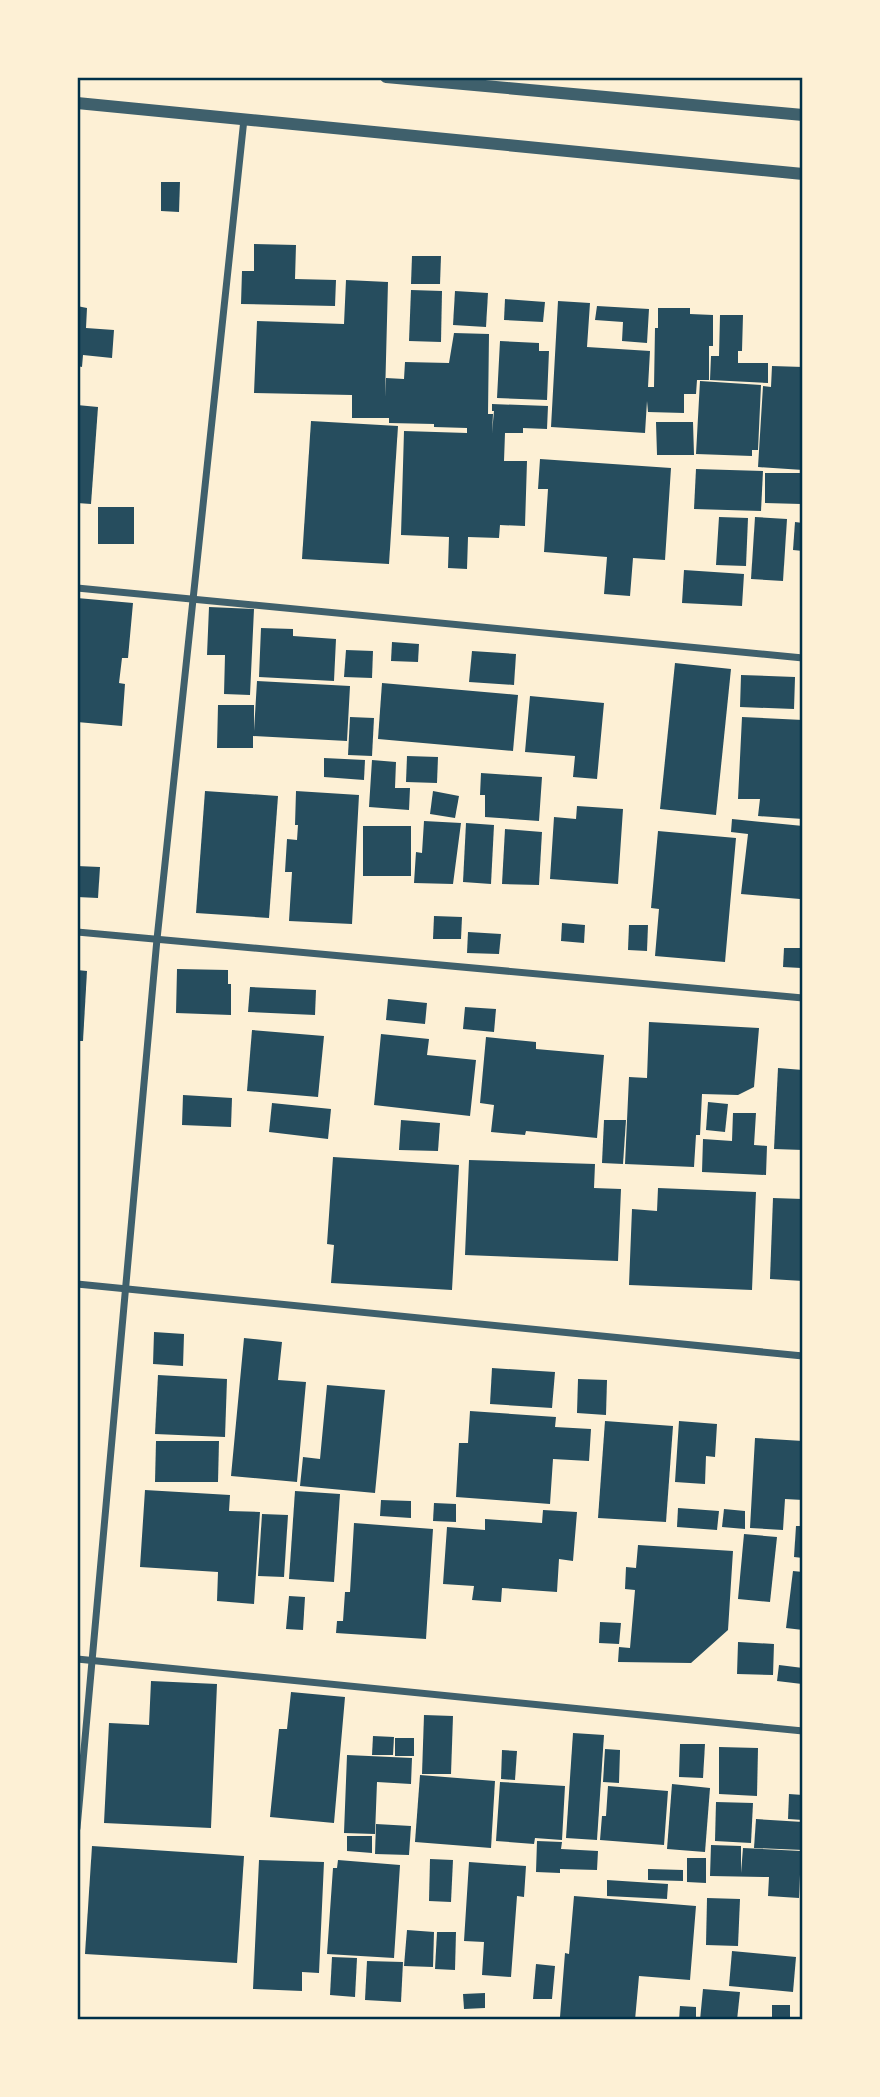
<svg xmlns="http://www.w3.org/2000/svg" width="880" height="2097" viewBox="0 0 880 2097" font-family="'Libre Baskerville',serif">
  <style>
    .building { fill: #264d5e }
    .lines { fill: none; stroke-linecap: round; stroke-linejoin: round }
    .minor { stroke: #3f606c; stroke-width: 7 }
    .tertiary { stroke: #3f606c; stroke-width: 12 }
    .neatline { fill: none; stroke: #003049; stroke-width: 2.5 }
  </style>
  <rect width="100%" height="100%" fill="#fdf0d5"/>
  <g class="building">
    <polygon points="161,182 180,182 179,212 161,211"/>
    <polygon points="254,244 296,245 295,279 336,280 335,306 241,304 242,271 254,271"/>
    <polygon points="412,256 441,256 440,284 411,284"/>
    <polygon points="346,280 388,282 385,397 386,378 404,379 405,362 449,363 454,333 489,334 488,414 493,414 492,433 494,411 492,411 492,404 548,406 547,429 523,428 523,433 505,433 504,461 527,461 525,526 500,525 499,538 468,537 467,569 448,568 449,537 401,535 404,431 467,433 467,428 434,427 434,424 389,423 389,418 352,418 352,395 254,393 257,321 344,324"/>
    <polygon points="411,290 442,291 441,342 409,341"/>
    <polygon points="455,291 488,293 486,327 453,325"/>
    <polygon points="505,299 545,302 543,322 504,320"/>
    <polygon points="558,301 590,303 587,347 650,351 648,387 654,387 655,328 658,328 658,308 690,308 690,314 713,315 713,346 709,346 709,380 697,380 696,394 684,394 684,413 648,412 647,401 645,433 551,427"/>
    <polygon points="77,306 87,308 86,328 114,330 112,358 83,355 82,367 77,366"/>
    <polygon points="597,306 649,309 647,343 622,341 623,322 595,320"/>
    <polygon points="720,315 743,315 742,351 738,351 738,363 768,363 768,383 710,380 711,356 719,356"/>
    <polygon points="500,341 539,343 539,351 549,351 547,400 497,398"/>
    <polygon points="772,366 803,367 803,470 758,467 763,386 771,387"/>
    <polygon points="700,381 761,385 758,450 752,450 752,456 696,454"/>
    <polygon points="77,405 98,407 91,504 77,503"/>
    <polygon points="311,421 398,426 389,564 302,559"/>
    <polygon points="656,422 693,422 694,455 657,455"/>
    <polygon points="540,459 671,468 665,560 633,558 630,596 604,594 607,557 544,552 548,489 538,489"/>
    <polygon points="696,469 763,471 761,511 694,509"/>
    <polygon points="765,473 802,473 801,504 765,503"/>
    <rect x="98" y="507" width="36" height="37"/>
    <polygon points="719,517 748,518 746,566 716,565"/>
    <polygon points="755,517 787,519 783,581 751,579"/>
    <polygon points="795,522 803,523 803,551 793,550"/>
    <polygon points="684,570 744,574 742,606 682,603"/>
    <polygon points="77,598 133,603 128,658 122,658 119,683 125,684 122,726 77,722"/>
    <polygon points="209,607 254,609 250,695 224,694 225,655 207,655"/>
    <polygon points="261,628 293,629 293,636 336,639 334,681 259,677"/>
    <polygon points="392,642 419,644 418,662 391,661"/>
    <polygon points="346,650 373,651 372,678 344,677"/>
    <polygon points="472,651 516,654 514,685 469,682"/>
    <polygon points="675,663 731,669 716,815 660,809"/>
    <polygon points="741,675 795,677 794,709 740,707"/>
    <polygon points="257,681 350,686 347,741 253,736 253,748 217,748 218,705 254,705 254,731"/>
    <polygon points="382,683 518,695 513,751 378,739"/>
    <polygon points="530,696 604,703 597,779 573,777 575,756 525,752"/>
    <polygon points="350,717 374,718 372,756 348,755"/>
    <polygon points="742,717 803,720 803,819 758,816 760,799 738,799"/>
    <polygon points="407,756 438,757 437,783 406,782"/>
    <polygon points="324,758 365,760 364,780 324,777"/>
    <polygon points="372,760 396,762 395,788 410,788 409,810 369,807"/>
    <polygon points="481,773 542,777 539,821 485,817 485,795 480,795"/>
    <polygon points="205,791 278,796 269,918 196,913"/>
    <polygon points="296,791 359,795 352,924 289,921 292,872 285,872 287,839 297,840 298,825 295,825"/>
    <polygon points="433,791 459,796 455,818 430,814"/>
    <polygon points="577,806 623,809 618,884 550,879 554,817 576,819"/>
    <polygon points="732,819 803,826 800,899 741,894 748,834 731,832"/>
    <polygon points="424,821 461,823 453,884 414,883 416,852 422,853"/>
    <polygon points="466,823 494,825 491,884 463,882"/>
    <rect x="363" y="826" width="48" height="50"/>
    <polygon points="505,829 542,832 539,885 502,884"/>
    <polygon points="658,831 736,838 725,962 655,956 659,909 651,908"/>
    <polygon points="77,866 100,867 98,898 77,897"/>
    <polygon points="434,916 462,917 461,939 433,939"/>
    <polygon points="562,923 585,925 584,943 561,941"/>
    <polygon points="629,925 648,925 647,951 628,950"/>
    <polygon points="468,932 501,934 499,954 467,953"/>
    <polygon points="784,948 802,948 801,968 783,967"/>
    <polygon points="177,969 228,970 228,984 231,984 231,1015 176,1013"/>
    <polygon points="77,970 87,971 83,1041 77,1041"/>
    <polygon points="250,987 316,990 315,1015 248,1012"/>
    <polygon points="388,999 427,1003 425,1024 386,1020"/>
    <polygon points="465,1007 496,1009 494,1032 463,1029"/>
    <polygon points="649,1022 759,1028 754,1087 738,1095 702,1094 700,1135 696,1135 694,1167 625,1164 629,1077 647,1078"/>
    <polygon points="252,1030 324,1036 318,1097 247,1091"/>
    <polygon points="381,1034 429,1039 427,1055 476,1060 470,1116 374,1105"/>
    <polygon points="486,1037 536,1042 536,1049 604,1055 597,1138 526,1131 525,1135 491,1132 494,1105 480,1103"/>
    <polygon points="778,1068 803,1070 803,1150 774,1149"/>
    <polygon points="183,1095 232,1098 231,1127 182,1125"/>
    <polygon points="708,1102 728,1104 725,1132 706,1130"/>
    <polygon points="272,1103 331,1109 328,1139 269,1132"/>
    <polygon points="733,1113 756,1113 754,1145 767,1146 766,1175 702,1172 703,1139 732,1141"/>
    <polygon points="401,1120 440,1123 438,1151 399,1150"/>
    <polygon points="604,1120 626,1120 623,1164 602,1163"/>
    <polygon points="333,1157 459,1165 452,1290 331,1283 334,1245 327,1244"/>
    <polygon points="469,1160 595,1164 594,1188 621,1189 618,1261 465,1255"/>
    <polygon points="658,1188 756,1192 752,1290 629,1285 632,1209 657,1211"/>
    <polygon points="773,1198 803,1199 803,1281 770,1279"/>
    <polygon points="154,1332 184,1334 183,1366 153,1364"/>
    <polygon points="244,1338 282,1342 278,1380 306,1382 297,1482 231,1476"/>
    <polygon points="492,1368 555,1372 552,1408 490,1404"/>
    <polygon points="158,1375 227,1379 225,1437 155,1434"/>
    <polygon points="578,1379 607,1380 606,1415 577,1413"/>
    <polygon points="327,1385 385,1390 375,1493 300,1486 303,1457 320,1459"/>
    <polygon points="470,1411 556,1417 555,1427 591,1429 589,1461 553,1459 550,1504 456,1497 459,1443 468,1443"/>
    <polygon points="605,1421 673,1426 666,1522 598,1518"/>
    <polygon points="679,1421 717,1424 715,1457 706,1456 705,1484 675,1482"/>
    <polygon points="755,1438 803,1441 803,1500 785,1499 783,1530 750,1528"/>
    <polygon points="156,1441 219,1441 218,1482 155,1482"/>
    <polygon points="145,1490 230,1495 229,1511 260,1512 254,1604 217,1601 218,1572 140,1567"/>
    <polygon points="295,1491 340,1494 334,1582 289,1579"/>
    <polygon points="381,1500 411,1501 411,1518 380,1516"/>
    <polygon points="434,1503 456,1504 456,1522 433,1521"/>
    <polygon points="678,1508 719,1511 717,1530 677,1527"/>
    <polygon points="724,1509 745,1511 745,1529 722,1527"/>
    <polygon points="543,1510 577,1512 573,1561 559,1559 557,1592 502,1588 501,1602 472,1600 474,1586 443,1584 447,1527 485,1530 485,1519 542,1523"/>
    <polygon points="262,1514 288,1515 284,1577 258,1576"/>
    <polygon points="354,1523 433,1529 426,1639 336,1633 337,1621 343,1621 345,1592 350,1592"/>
    <polygon points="796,1526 803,1526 803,1558 794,1557"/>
    <polygon points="744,1534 777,1537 770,1602 738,1599"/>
    <polygon points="638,1545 733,1551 728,1630 691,1663 618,1662 619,1647 630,1648 635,1590 625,1589 626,1567 636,1568"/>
    <polygon points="793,1571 803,1572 803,1630 786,1628"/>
    <polygon points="289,1596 305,1597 303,1630 286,1629"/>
    <polygon points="600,1622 621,1623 619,1644 599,1643"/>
    <polygon points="738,1642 774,1644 773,1675 737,1674"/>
    <polygon points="779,1665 803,1668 802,1684 777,1681"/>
    <polygon points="151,1681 217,1684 211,1828 104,1823 109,1723 149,1725"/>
    <polygon points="291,1692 345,1697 334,1823 270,1817 279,1729 287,1729"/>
    <polygon points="424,1715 453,1716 451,1774 422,1774"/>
    <polygon points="573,1733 604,1735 597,1840 566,1838"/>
    <polygon points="373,1736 394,1737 393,1755 372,1755"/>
    <rect x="395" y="1738" width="19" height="18"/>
    <polygon points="680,1744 705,1744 703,1778 679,1777"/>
    <polygon points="719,1747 758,1748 757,1796 719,1794"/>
    <polygon points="605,1749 620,1750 619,1783 603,1782"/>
    <polygon points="502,1750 517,1751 515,1780 501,1779"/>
    <polygon points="347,1755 412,1758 411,1784 377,1782 375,1834 344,1833"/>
    <polygon points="420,1775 495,1781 491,1848 415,1842"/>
    <polygon points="500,1782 565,1786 562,1840 535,1838 534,1844 496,1841"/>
    <polygon points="672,1784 710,1788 705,1852 667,1849"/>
    <polygon points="608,1786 668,1791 664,1845 600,1840 602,1816 606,1816"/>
    <polygon points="789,1794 803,1795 803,1820 788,1819"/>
    <polygon points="716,1802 753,1803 751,1843 715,1841"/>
    <polygon points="756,1819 803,1822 803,1850 754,1848"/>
    <polygon points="376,1824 411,1826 409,1855 375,1854"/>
    <polygon points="347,1836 372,1836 372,1853 347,1851"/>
    <polygon points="537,1841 562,1842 561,1849 598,1851 597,1870 560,1869 560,1873 536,1872"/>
    <polygon points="711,1845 741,1846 741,1873 743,1848 801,1851 799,1898 768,1896 769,1877 710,1876"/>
    <polygon points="92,1846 244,1856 237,1963 85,1954"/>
    <polygon points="687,1858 706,1858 706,1883 687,1882"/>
    <polygon points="430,1859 453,1860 451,1902 429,1901"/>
    <polygon points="259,1860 324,1862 319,1973 302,1972 302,1991 253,1989"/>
    <polygon points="338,1860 400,1865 394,1958 327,1954 333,1868 337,1868"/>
    <polygon points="469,1862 526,1866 524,1897 517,1896 511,1977 482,1975 484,1942 464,1941"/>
    <polygon points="648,1869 683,1870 683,1881 648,1880"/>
    <polygon points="607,1880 668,1884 667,1899 607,1896"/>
    <polygon points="574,1896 696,1906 690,1980 639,1976 635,2020 560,2017 565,1953 569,1954"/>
    <polygon points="707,1898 740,1899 738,1946 706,1945"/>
    <polygon points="407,1930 434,1932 433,1967 404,1966"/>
    <polygon points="437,1932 456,1932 455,1970 435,1969"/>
    <polygon points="732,1951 796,1957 793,1992 729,1986"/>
    <polygon points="332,1957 357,1958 355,1997 330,1995"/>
    <polygon points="367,1961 403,1962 401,2002 365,2000"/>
    <polygon points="536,1964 555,1966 552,1999 533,1999"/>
    <polygon points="703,1989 740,1992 737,2020 700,2020"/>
    <polygon points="485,1993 485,2008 464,2009 463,1994"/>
    <rect x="772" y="2005" width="18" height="15"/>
    <polygon points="680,2006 696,2007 696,2020 679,2020"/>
  </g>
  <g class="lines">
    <g class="minor">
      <polyline points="77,588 803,658"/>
      <polyline points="77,932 803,998"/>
      <polyline points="77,1284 803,1356"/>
      <polyline points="77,1659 803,1731"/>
      <polyline points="77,1828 157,939 244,119"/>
    </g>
    <g class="tertiary">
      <polyline points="386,77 803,115"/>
      <polyline points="77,103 803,174"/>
    </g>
  </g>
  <rect width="880" height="2097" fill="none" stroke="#fdf0d5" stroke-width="158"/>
  <rect x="79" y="79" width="722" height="1939" class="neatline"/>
</svg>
